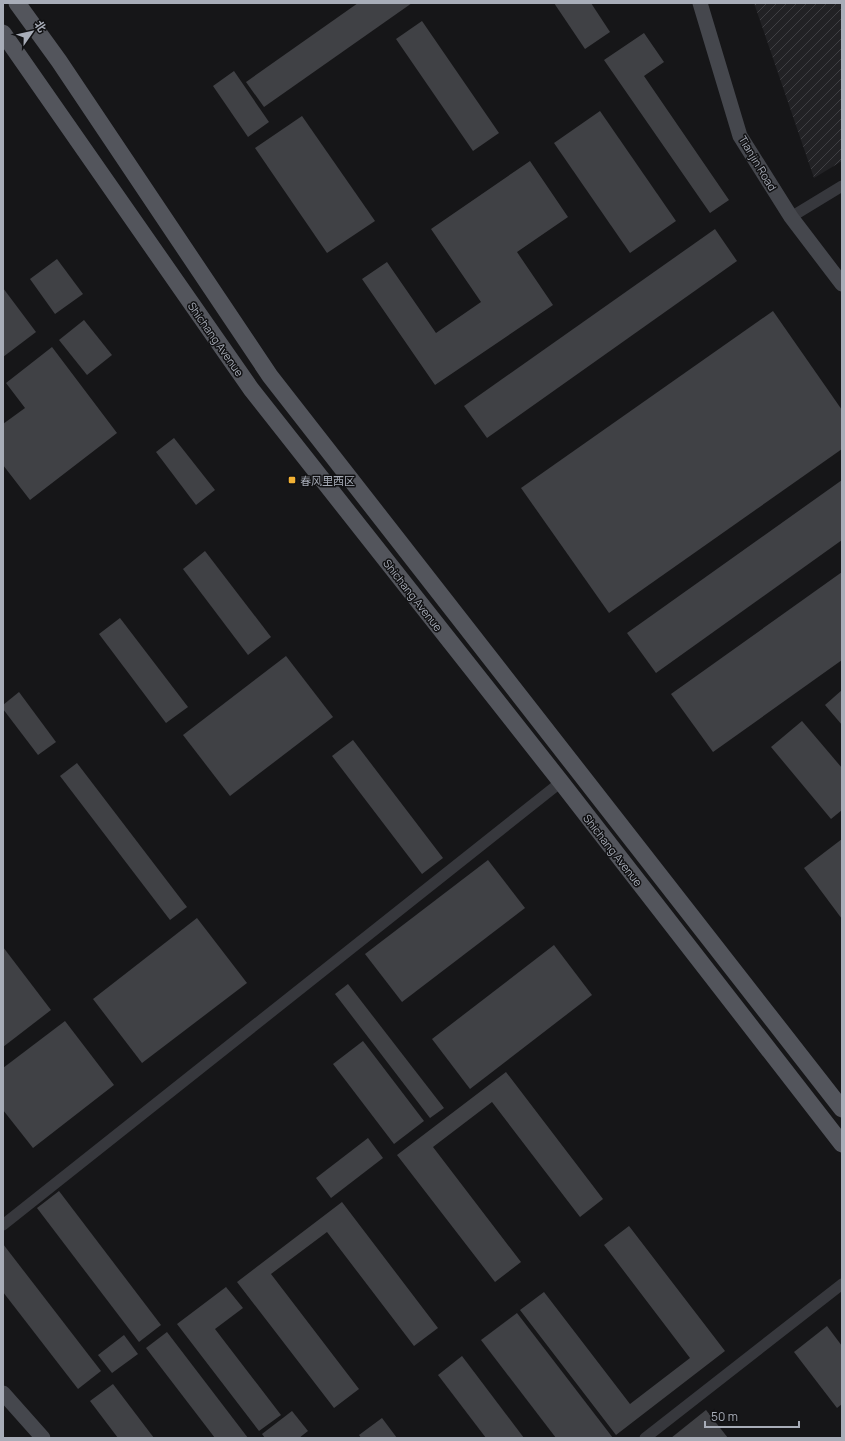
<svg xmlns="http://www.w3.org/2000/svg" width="845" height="1441" viewBox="0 0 845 1441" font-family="Manrope,'Noto Sans SC',sans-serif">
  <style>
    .industrial { fill: url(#industrial-furrows) }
    .building { fill: #404145 }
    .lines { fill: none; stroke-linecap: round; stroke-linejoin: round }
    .minor { stroke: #37383d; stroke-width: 11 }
    .secondary { stroke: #45474d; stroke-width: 15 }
    .primary { stroke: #53555c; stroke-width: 17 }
    .poi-dot { fill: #f2b134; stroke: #111113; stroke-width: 1.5 }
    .labels { text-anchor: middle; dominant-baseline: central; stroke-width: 3; stroke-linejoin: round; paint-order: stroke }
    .street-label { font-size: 11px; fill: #a8adb8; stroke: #111113 }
    .poi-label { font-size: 11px; fill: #a8adb8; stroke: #111113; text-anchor: start }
  </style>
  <defs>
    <pattern id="industrial-furrows" width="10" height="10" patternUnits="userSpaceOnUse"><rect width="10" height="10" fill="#222225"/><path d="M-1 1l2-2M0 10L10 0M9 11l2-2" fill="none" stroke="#3f3f43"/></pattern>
  </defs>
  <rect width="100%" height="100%" fill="#161618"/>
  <polygon class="industrial" points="754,3 842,3 842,161 814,178"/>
  <g class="building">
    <polygon points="358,3 412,3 264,107 246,82"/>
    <polygon points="554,3 591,3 610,32 585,49"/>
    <polygon points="422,21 499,133 473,151 396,39"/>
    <polygon points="644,33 664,62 644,76 729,200 710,213 604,60"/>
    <polygon points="234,71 269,122 248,137 213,86"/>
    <polygon points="600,111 676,221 630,253 554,143"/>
    <polygon points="302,116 375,221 327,253 255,148"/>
    <polygon points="530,161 568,217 517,252 553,305 435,385 362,279 387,262 436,333 481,302 431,229"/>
    <polygon points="715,229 737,261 487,438 464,406"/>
    <polygon points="57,259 83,294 55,314 30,279"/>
    <polygon points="3,288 36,332 3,357"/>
    <polygon points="773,311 842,410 842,449 609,613 521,488"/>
    <polygon points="84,320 112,355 87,375 59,340"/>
    <polygon points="52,347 117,433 30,500 3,465 3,424 25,408 6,383"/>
    <polygon points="174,438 215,490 196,505 156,452"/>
    <polygon points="842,480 842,540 656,673 627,633"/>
    <polygon points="205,551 271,637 248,655 183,569"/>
    <polygon points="842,572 842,660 713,752 671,694"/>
    <polygon points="120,618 188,707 166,723 99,634"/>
    <polygon points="286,656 333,717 230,796 183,735"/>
    <polygon points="842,690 842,725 825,705"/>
    <polygon points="19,692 56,742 38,755 3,709 3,705"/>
    <polygon points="802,721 842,768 842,810 831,819 771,747"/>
    <polygon points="353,740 443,858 422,874 332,756"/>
    <polygon points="77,763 187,907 170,920 60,776"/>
    <polygon points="842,839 842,919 804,868"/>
    <polygon points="488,860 525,908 402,1002 365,954"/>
    <polygon points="197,918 247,983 142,1063 93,999"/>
    <polygon points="554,945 592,995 470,1089 432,1039"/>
    <polygon points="3,947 51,1010 3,1047"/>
    <polygon points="348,984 444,1108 430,1118 335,994"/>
    <polygon points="65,1021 114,1085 33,1148 3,1110 3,1068"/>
    <polygon points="363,1041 424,1121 394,1144 333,1064"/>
    <polygon points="506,1072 603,1199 580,1217 492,1102 433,1147 521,1262 495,1282 397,1155"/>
    <polygon points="368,1138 383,1158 331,1198 316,1178"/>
    <polygon points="59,1191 161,1325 139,1342 37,1208"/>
    <polygon points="342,1202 438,1328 414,1346 327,1232 271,1274 359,1389 334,1408 237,1282"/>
    <polygon points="629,1226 725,1351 616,1435 520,1310 544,1292 630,1404 690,1358 604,1245"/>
    <polygon points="3,1244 101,1371 78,1389 3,1292"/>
    <polygon points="226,1287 243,1308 215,1329 281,1415 259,1431 177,1324"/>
    <polygon points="517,1313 613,1438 556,1438 481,1340"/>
    <polygon points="827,1326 842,1346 842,1404 837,1408 794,1352"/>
    <polygon points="167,1332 248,1438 215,1438 146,1348"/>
    <polygon points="124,1335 138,1354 112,1373 98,1355"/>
    <polygon points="462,1356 524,1438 486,1438 438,1375"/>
    <polygon points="113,1384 154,1438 118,1438 90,1401"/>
    <polygon points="706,1410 728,1438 671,1438"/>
    <polygon points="292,1411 308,1431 299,1438 265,1438 262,1434"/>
    <polygon points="382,1418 397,1438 361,1438 359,1435"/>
  </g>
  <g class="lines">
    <g class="minor">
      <polyline points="791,217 842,186"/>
      <polyline points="3,1225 561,782"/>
      <polyline points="645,1438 842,1284"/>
    </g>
    <g class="secondary">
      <polyline points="700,3 740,136 791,217 842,284"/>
      <polyline points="3,1393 43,1438"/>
    </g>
    <g class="primary">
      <polyline points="17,3 59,61 270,376 842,1109"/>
      <polyline points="3,33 251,389 561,782 842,1144"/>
    </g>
  </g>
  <rect class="poi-dot" x="288" y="476" width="8" height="8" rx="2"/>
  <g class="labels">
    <g class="street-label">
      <text transform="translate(758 163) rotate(59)">Tianjin Road</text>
      <text transform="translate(216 339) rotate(55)">Shichang Avenue</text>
      <text transform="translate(413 595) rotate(52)">Shichang Avenue</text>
      <text transform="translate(613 850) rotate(52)">Shichang Avenue</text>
    </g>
    <g class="poi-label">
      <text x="300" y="480">春风里西区</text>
    </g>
  </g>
  <rect width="845" height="1441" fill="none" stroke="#a8adb8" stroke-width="8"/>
  <g transform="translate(32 32) rotate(56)" stroke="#111113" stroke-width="3" paint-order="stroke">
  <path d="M0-3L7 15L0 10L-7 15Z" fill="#a8adb8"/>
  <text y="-6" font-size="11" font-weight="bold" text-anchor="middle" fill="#a8adb8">北</text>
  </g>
  <path d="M705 1421v6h94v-6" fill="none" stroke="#a8adb8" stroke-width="2"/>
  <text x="711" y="1421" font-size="12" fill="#a8adb8" stroke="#111113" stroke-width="3" paint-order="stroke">50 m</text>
</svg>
